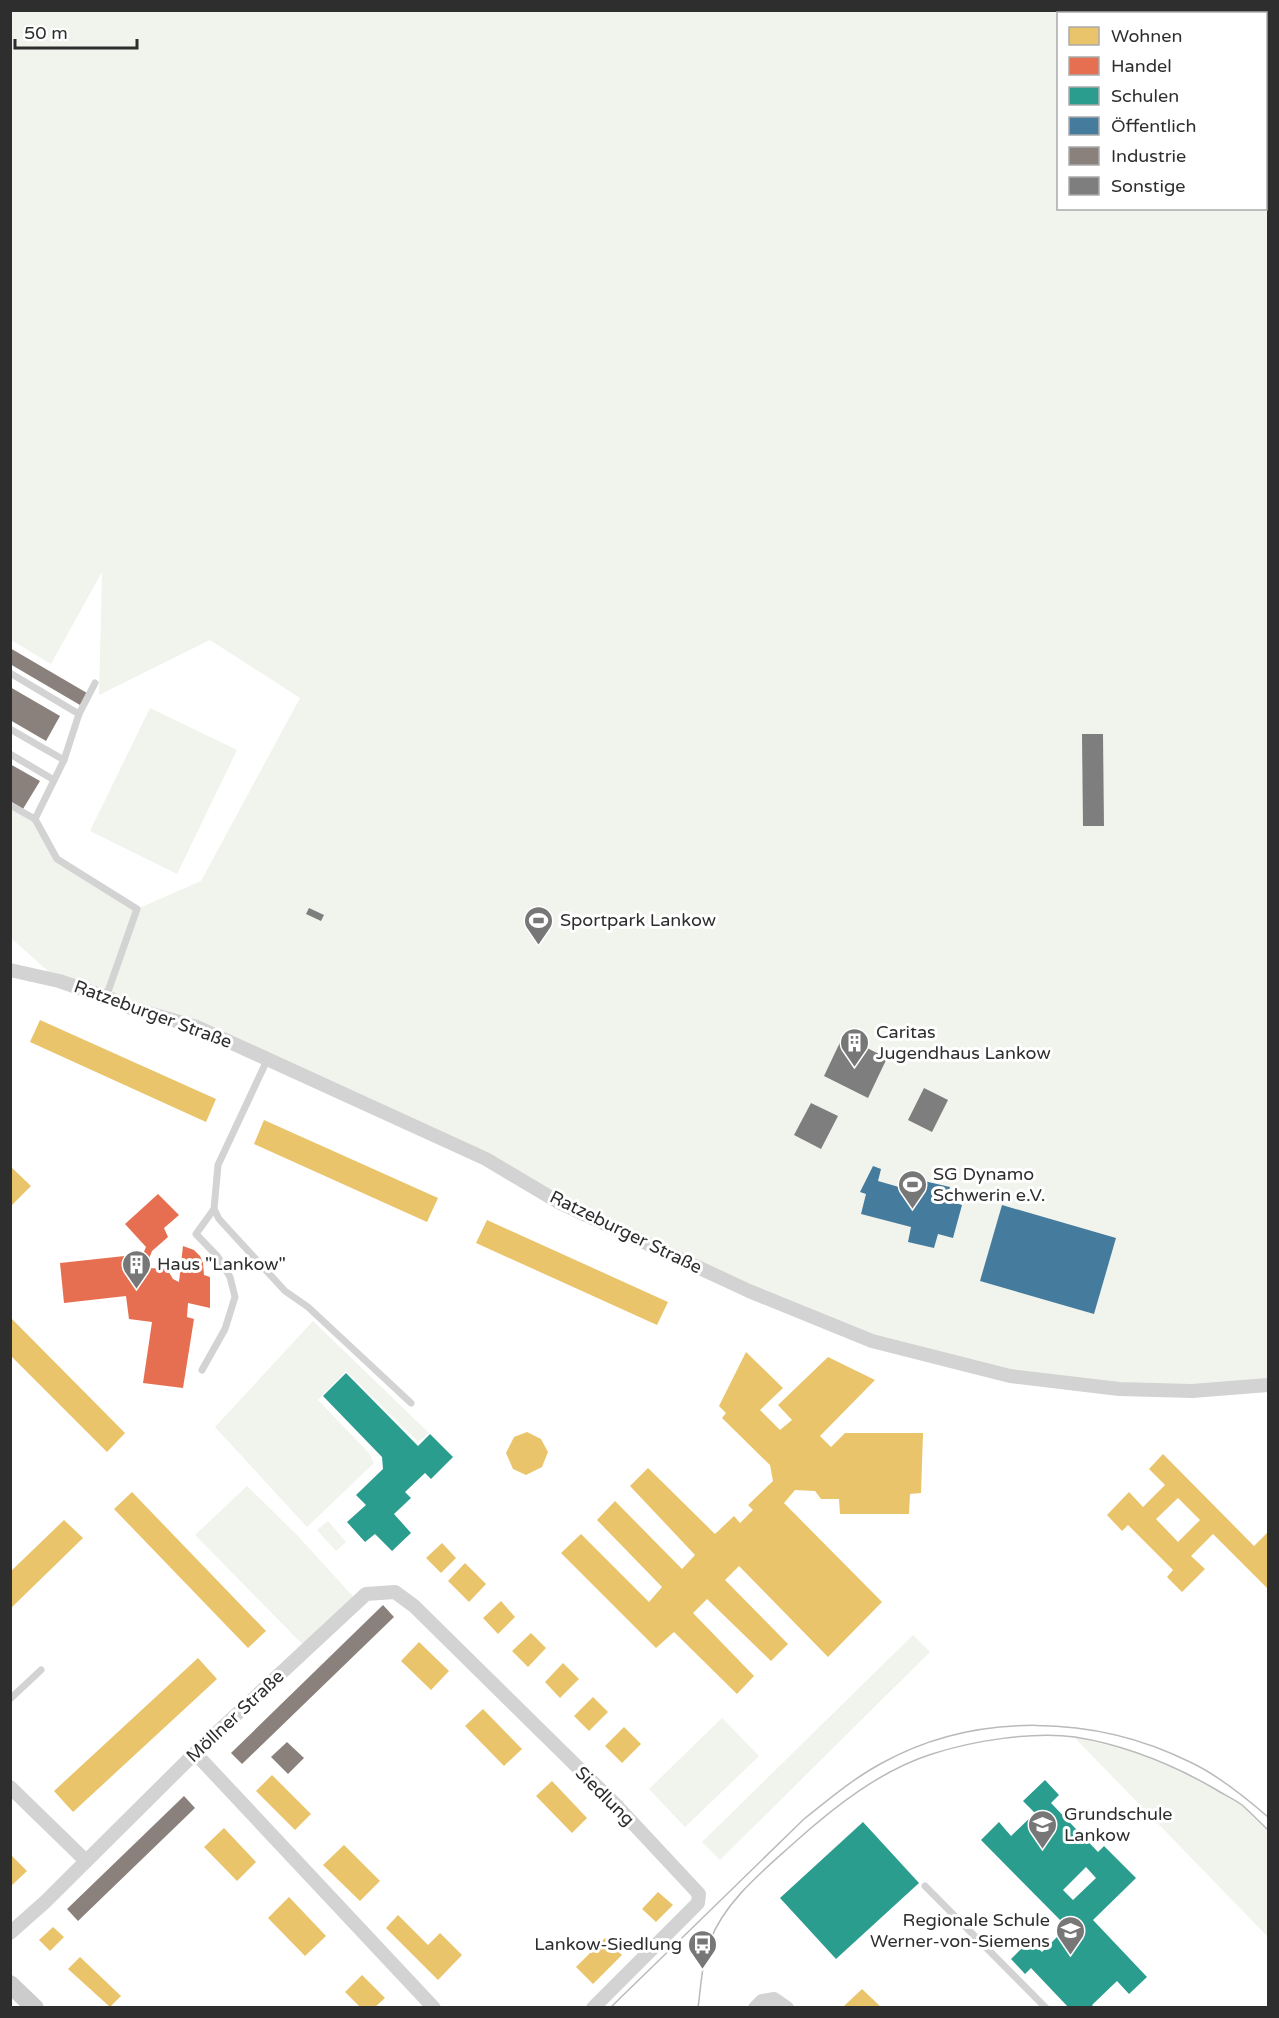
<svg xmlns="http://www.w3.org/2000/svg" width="1279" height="2018" viewBox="0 0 1279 2018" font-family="'Varela Round',sans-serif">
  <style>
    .green { fill: #f1f4ec; fill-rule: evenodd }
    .homes { fill: #e9c46a; fill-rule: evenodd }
    .shops { fill: #e76f51 }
    .schools { fill: #2a9d8f; fill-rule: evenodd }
    .public { fill: #457b9d }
    .industry { fill: #8a817c }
    .building { fill: #7e7e7e }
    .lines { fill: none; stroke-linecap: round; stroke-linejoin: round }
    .lane { stroke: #d3d3d3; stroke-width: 7 }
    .street { stroke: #d3d3d3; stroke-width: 14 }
    .secondary { stroke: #ccc; stroke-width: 18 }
    .tram { stroke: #bababa; stroke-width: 1.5 }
    .labels { text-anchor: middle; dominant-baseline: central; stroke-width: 6; stroke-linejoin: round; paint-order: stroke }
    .poi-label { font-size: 18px; fill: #2e2e2e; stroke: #fff; text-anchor: start }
    .street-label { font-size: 18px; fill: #2e2e2e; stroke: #fff }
  </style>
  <rect width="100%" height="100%" fill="#fff"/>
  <g class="green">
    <path d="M 10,11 L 1268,11 L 1268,1385 L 1192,1391 L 1010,1376 L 815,1319 L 268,1058 L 59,981 L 11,938 L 11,810 L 35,819 L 57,859 L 137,909 L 201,881 L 300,698 L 210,640 L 99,695 L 102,572 L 51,664 L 11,640 ZM 1058,14 L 1266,14 L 1266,208 L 1058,208 Z"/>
    <polygon points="150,708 237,750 177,874 90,831"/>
    <polygon points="313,1321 429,1433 418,1442 346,1371 318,1400 369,1453 374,1463 307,1527 215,1427"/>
    <polygon points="247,1486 298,1536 358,1602 307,1649 195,1535"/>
    <polygon points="328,1521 346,1542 336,1551 317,1530"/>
    <polygon points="913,1635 930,1652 720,1860 702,1842"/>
    <polygon points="722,1718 759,1756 685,1827 649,1789"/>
    <polygon points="1074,1737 1131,1751 1186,1772 1241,1805 1268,1830 1268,1937"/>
  </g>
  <g class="homes">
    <polygon points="40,1020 216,1099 206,1122 30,1042"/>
    <polygon points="264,1120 438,1198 427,1222 254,1144"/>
    <polygon points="10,1166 31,1186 10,1207"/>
    <polygon points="487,1220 668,1302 657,1325 476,1243"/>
    <polygon points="10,1317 125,1433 107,1452 10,1355"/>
    <polygon points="746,1352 783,1388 760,1410 780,1430 792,1420 778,1405 828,1357 875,1380 820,1436 831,1447 845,1433 923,1433 921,1493 910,1494 909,1514 840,1514 839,1499 821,1499 815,1491 795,1490 784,1503 882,1602 828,1657 739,1566 725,1580 788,1644 771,1661 707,1599 693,1613 754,1676 737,1694 674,1632 656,1648 561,1553 581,1534 649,1602 662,1587 597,1520 615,1501 682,1569 695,1555 630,1486 648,1468 715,1534 734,1516 740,1523 753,1510 748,1505 773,1481 770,1465 722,1418 726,1413 719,1406"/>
    <polygon points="527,1432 541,1439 548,1452 542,1467 526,1475 513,1469 506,1453 514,1437"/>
    <path d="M 1163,1454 L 1254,1546 L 1268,1532 L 1268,1589 L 1213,1534 L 1191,1556 L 1205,1569 L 1182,1592 L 1167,1577 L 1173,1570 L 1128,1525 L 1122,1531 L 1107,1515 L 1129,1492 L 1143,1507 L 1165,1485 L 1149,1469 ZM 1178,1498 L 1200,1520 L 1178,1542 L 1156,1519 Z"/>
    <polygon points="132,1492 266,1631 248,1648 114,1509"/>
    <polygon points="64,1520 83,1538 10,1609 10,1572"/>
    <polygon points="442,1543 456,1558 441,1573 426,1558"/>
    <polygon points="465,1563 486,1584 469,1602 448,1581"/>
    <polygon points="501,1601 515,1617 498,1634 483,1618"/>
    <polygon points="531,1633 546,1648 528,1667 512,1651"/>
    <polygon points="419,1642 449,1671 431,1690 401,1661"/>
    <polygon points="198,1658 217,1679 73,1812 54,1791"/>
    <polygon points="563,1663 579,1679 560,1698 545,1682"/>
    <polygon points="593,1697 608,1712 589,1731 574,1716"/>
    <polygon points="483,1709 522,1749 504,1766 465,1726"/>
    <polygon points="624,1727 641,1744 622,1763 605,1746"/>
    <polygon points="272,1775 311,1814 295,1830 256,1791"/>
    <polygon points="552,1781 587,1818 572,1833 536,1796"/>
    <polygon points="224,1828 256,1862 237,1881 204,1847"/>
    <polygon points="344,1845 380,1881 360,1901 323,1865"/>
    <polygon points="10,1854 27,1871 10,1887"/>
    <polygon points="658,1892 673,1905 656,1922 642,1909"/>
    <polygon points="289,1897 326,1936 305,1956 268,1918"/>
    <polygon points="398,1915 428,1945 440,1933 462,1955 438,1980 386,1928"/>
    <polygon points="53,1927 64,1937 50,1951 39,1940"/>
    <polygon points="605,1938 622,1955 593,1984 576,1967"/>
    <polygon points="80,1957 121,1996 110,2007 68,1969"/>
    <polygon points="362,1975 385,1998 375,2007 360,2007 345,1992"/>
    <polygon points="862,1989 881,2007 846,2007 844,2006"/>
  </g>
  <polygon class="shops" points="158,1194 179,1215 164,1228 168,1237 152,1251 148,1261 148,1268 167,1269 173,1279 179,1282 183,1246 194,1250 200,1256 203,1263 204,1275 210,1277 210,1308 188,1303 187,1317 194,1319 183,1388 143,1383 152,1322 129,1319 126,1296 64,1303 60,1263 143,1254 146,1247 125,1224"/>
  <g class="schools">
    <polygon points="346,1373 418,1446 430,1434 453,1457 431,1479 425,1473 405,1492 411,1498 394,1514 411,1533 392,1551 375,1534 365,1542 347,1522 366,1505 356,1495 383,1469 382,1457 323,1396"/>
    <path d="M 1045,1780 L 1059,1795 L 1051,1803 L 1098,1852 L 1104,1846 L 1136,1878 L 1093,1920 L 1147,1977 L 1129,1994 L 1117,1981 L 1092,2005 L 1095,2008 L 1069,2008 L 1031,1968 L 1025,1974 L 1011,1959 L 1030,1940 L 1042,1952 L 1067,1927 L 981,1840 L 999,1822 L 1011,1836 L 1035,1813 L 1023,1801 ZM 1086,1867 L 1096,1878 L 1073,1900 L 1063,1890 Z"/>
    <polygon points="863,1822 919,1883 836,1959 780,1898"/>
  </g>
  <g class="public">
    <polygon points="873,1166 881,1169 878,1181 920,1193 924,1181 950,1187 946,1200 962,1205 953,1238 938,1234 934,1248 908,1242 911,1227 861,1214 866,1194 860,1192"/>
    <polygon points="1002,1205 1116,1238 1094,1314 980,1281"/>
  </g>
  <g class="industry">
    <polygon points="10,648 87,693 80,705 10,664"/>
    <polygon points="10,687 60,716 46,741 10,720"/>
    <polygon points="10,764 40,781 23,809 10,801"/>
    <polygon points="383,1605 394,1617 242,1764 231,1753"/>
    <polygon points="287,1742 304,1758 288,1774 271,1757"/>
    <polygon points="184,1796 195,1808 78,1921 67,1909"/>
  </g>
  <g class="building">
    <polygon points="1082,734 1103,734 1104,826 1083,826"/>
    <polygon points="309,908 324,915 321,921 306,914"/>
    <polygon points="843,1036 887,1058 868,1098 824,1076"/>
    <polygon points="924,1088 948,1100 932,1132 908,1120"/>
    <polygon points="811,1103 838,1116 821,1149 794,1135"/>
  </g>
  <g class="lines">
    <g class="lane">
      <polyline points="10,673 79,714"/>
      <polyline points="10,729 64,760"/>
      <polyline points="10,754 54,780"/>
      <polyline points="10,805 35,819 64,760 79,714 95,683"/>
      <polyline points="35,819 57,859 137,909 106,997"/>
      <polyline points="268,1058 218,1165 214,1209 219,1219 285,1291 308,1307 411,1403"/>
      <polyline points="202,1370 225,1329 235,1297 230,1277 218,1257 196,1234 214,1209"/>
      <polyline points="10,1699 41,1670"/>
      <polyline points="925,1886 1046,2008"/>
    </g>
    <g class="street">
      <polyline points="10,970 59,981 106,997 134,1009 197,1027 486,1159 560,1203 749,1291 872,1341 1010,1376 1119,1389 1192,1391 1268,1385"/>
      <polyline points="195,1753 434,2008"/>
      <polyline points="10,1787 86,1861"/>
      <polyline points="10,1933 45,1902 195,1753 366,1594 395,1592 414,1606 615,1804 699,1894 698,1903 593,2008"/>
      <polyline points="755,2008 762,2001 774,1999 787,2008"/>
    </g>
    <polyline class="secondary" points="10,1984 35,2008"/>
    <g class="tram">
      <path d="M 610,2008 L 804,1819 C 829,1799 854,1778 882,1763 C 976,1711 1096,1715 1190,1762 C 1218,1775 1245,1797 1268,1817"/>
      <path d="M 698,2008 C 701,1986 702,1961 710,1941 C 725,1901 764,1870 795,1842 C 834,1807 881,1770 932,1754 C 972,1741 1033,1731 1075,1737 C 1124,1745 1172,1764 1215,1789 C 1223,1794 1234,1799 1242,1805 C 1251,1813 1260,1822 1268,1830"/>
    </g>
  </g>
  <defs>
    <symbol id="stadium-pin" viewBox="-11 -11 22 30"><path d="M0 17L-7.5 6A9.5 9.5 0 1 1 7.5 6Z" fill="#777" stroke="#fff"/><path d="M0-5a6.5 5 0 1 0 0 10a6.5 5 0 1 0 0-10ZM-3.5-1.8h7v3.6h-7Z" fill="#fff"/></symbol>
    <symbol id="building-pin" viewBox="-11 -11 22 30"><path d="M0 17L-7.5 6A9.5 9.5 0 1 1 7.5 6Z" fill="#777" stroke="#fff"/><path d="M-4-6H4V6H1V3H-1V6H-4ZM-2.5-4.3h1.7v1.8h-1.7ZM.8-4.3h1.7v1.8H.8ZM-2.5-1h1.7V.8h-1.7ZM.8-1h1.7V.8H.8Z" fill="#fff"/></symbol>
    <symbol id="school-pin" viewBox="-11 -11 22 30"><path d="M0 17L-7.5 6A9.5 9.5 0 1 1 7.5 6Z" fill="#777" stroke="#fff"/><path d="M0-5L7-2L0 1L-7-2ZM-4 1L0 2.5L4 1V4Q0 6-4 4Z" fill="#fff"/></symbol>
    <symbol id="bus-pin" viewBox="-11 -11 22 30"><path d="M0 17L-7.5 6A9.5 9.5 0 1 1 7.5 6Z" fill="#777" stroke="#fff"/><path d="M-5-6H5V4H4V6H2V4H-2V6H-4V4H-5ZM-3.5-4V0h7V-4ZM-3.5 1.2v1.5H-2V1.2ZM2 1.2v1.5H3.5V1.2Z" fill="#fff"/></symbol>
  </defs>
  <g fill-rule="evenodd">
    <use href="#stadium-pin" x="522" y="904" width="33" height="45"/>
    <use href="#building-pin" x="838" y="1026" width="33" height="45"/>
    <use href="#stadium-pin" x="896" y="1168" width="33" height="45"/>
    <use href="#building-pin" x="120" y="1248" width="33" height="45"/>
    <use href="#school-pin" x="1026" y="1808" width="33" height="45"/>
    <use href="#school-pin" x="1054" y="1914" width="33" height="45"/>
    <use href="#bus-pin" x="686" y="1928" width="33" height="45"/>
  </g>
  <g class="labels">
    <g class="poi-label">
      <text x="560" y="920">Sportpark Lankow</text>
      <text x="876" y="1032">Caritas<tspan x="876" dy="21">Jugendhaus Lankow</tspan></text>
      <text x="933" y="1174">SG Dynamo<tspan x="933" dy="21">Schwerin e.V.</tspan></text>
      <text x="157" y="1264">Haus "Lankow"</text>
      <text x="1064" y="1814">Grundschule<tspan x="1064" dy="21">Lankow</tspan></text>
      <text x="1050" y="1920" text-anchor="end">Regionale Schule<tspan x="1050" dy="21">Werner-von-Siemens</tspan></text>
      <text x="682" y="1944" text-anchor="end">Lankow-Siedlung</text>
    </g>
    <g class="street-label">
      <text transform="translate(153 1014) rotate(20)">Ratzeburger Straße</text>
      <text transform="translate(626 1232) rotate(26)">Ratzeburger Straße</text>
      <text transform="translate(235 1716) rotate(-43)">Möllner Straße</text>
      <text transform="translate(605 1796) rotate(45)">Siedlung</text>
    </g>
  </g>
  <rect width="1279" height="2018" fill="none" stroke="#2e2e2e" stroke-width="24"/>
  <rect x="1057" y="12" width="210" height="198" fill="#ffffff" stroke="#ababab" stroke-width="1.5"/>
  <rect x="1069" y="27" width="30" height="18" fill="#e9c46a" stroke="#ababab" stroke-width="1.5"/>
  <text x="1111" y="42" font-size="18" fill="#2e2e2e">Wohnen</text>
  <rect x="1069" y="57" width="30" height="18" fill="#e76f51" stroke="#ababab" stroke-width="1.5"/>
  <text x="1111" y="72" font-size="18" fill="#2e2e2e">Handel</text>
  <rect x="1069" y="87" width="30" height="18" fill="#2a9d8f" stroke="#ababab" stroke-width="1.5"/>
  <text x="1111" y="102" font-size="18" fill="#2e2e2e">Schulen</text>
  <rect x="1069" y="117" width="30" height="18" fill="#457b9d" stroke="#ababab" stroke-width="1.5"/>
  <text x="1111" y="132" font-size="18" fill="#2e2e2e">Öffentlich</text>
  <rect x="1069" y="147" width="30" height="18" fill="#8a817c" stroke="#ababab" stroke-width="1.5"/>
  <text x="1111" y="162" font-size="18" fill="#2e2e2e">Industrie</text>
  <rect x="1069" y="177" width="30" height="18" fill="#7e7e7e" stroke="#ababab" stroke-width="1.5"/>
  <text x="1111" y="192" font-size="18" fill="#2e2e2e">Sonstige</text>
  <path d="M15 39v9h122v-9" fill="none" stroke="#2e2e2e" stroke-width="3"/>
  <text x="24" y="39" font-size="18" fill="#2e2e2e" stroke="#ffffff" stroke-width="4.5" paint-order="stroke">50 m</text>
</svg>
